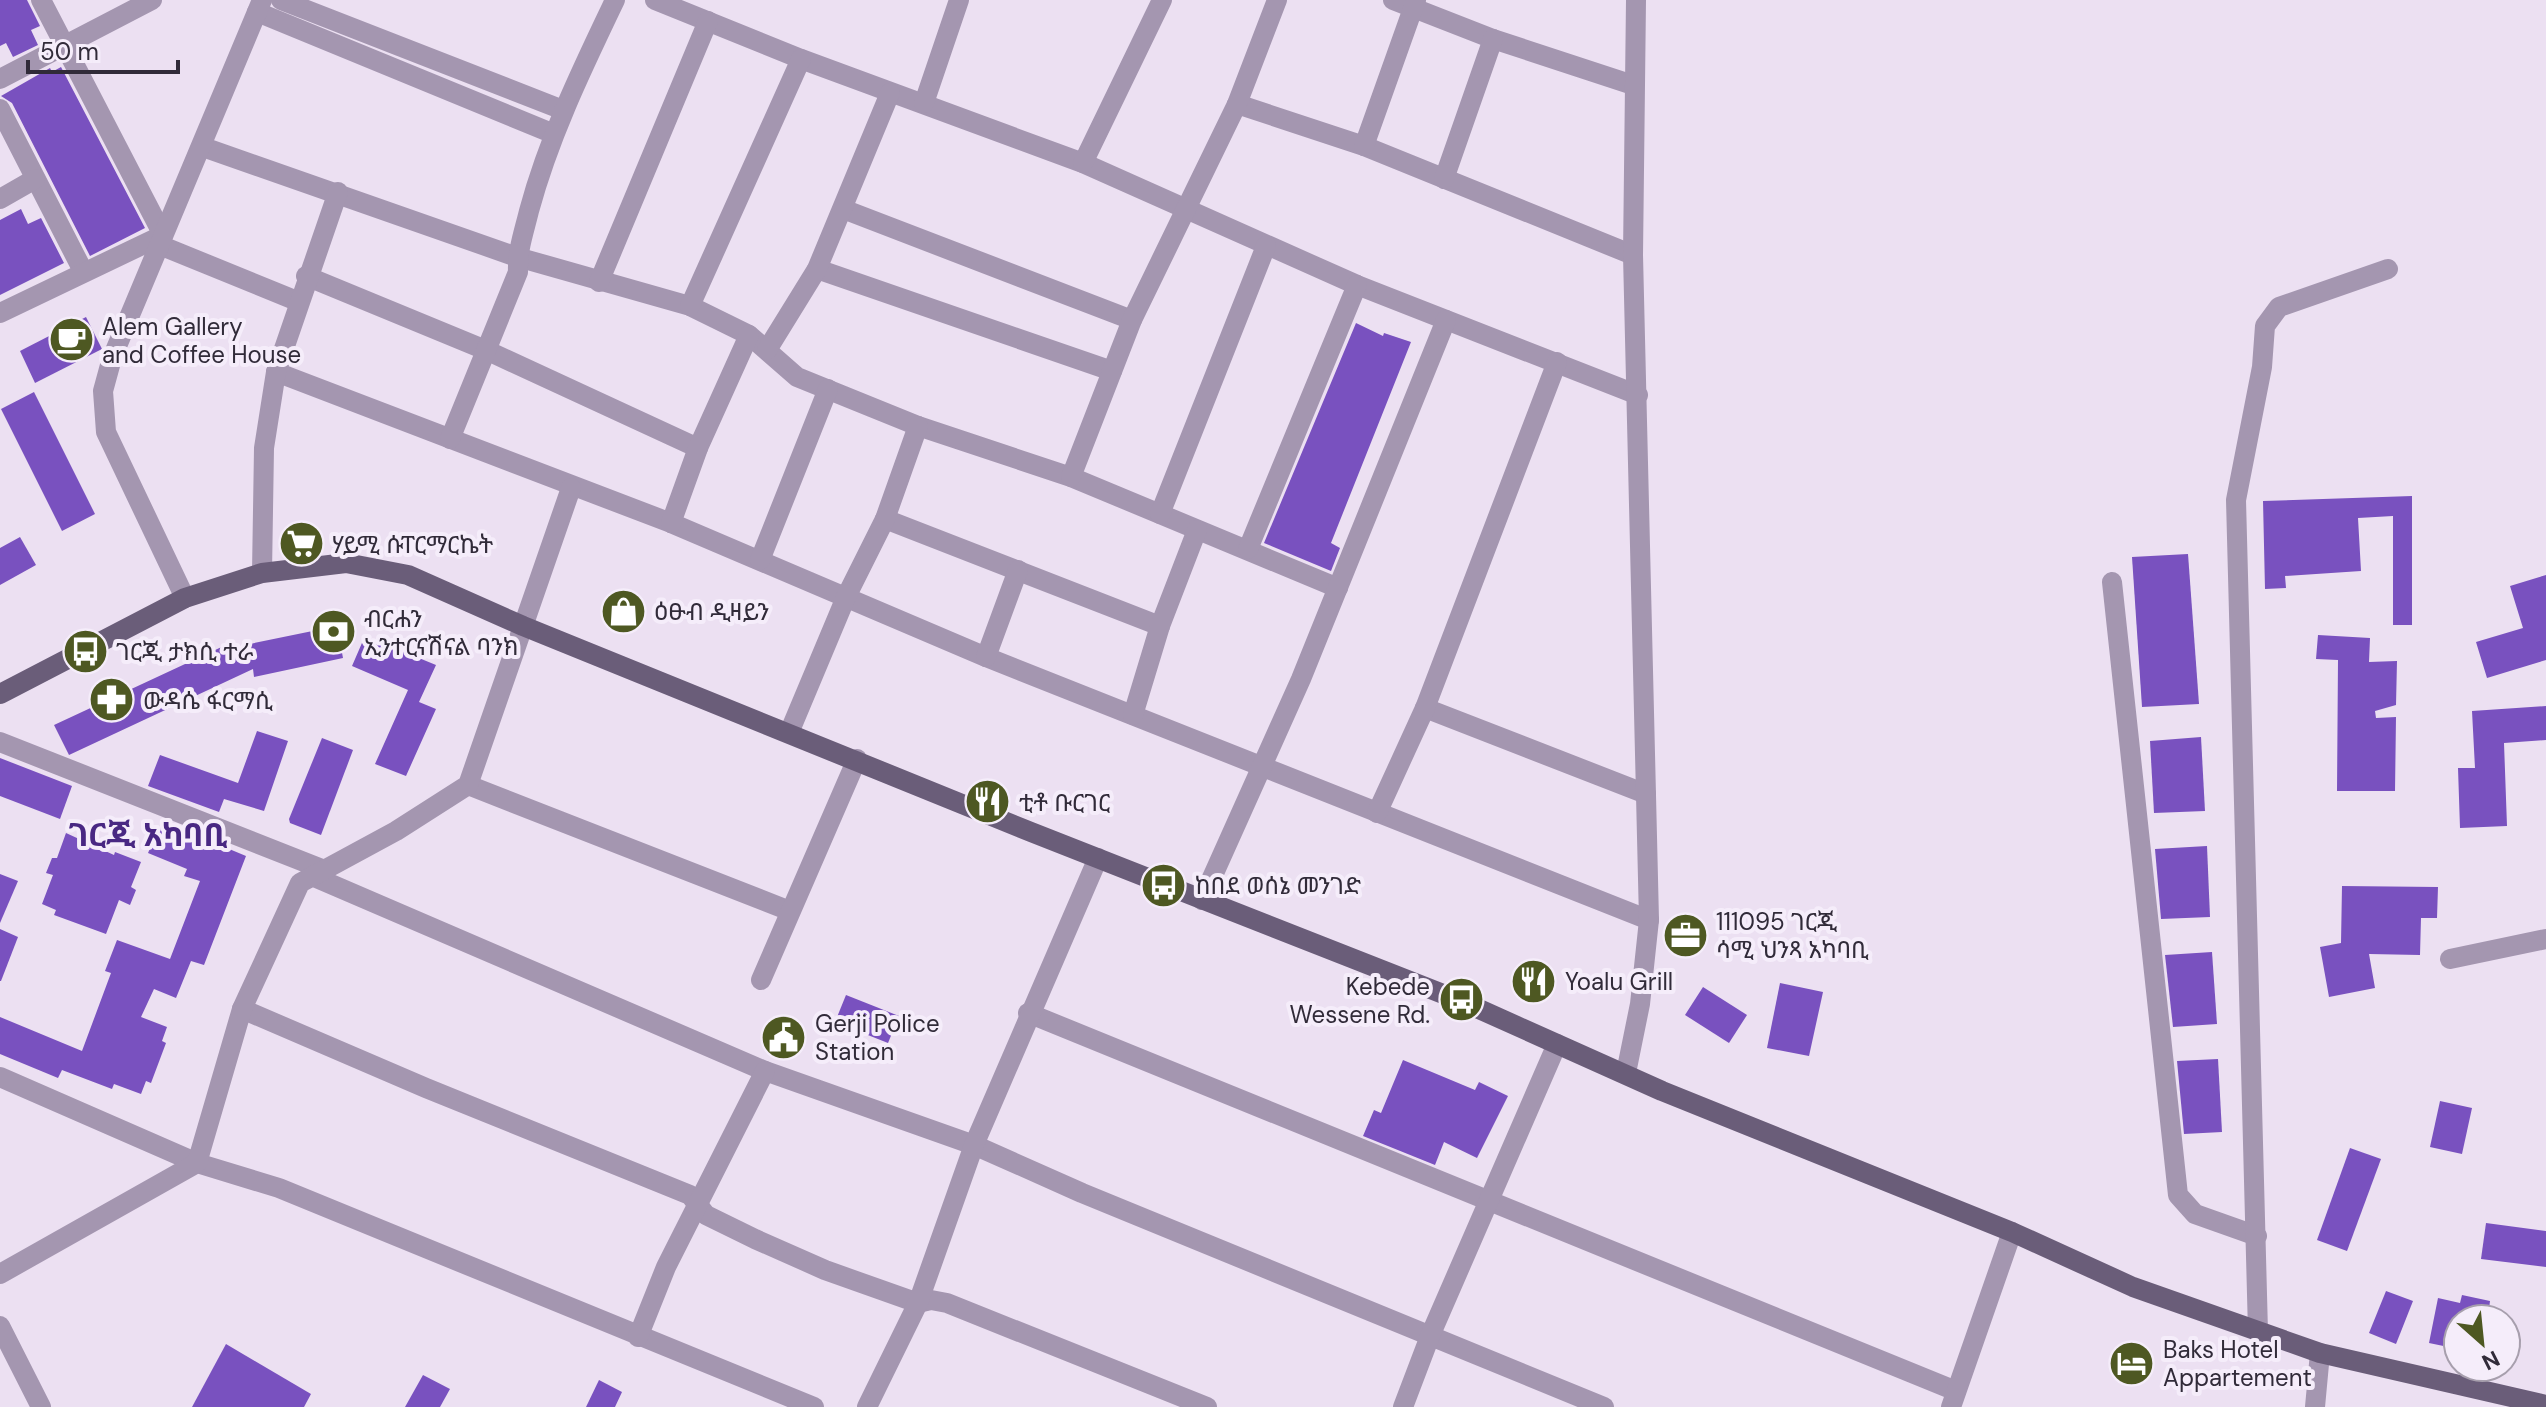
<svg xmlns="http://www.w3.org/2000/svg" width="2546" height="1407" viewBox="0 0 2546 1407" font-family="'DM Sans','Noto Sans Ethiopic',sans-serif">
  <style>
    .building { fill: #7951bf }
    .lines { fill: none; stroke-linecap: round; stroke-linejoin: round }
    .minor { stroke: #a496b0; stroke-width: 20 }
    .major { stroke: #6a5d79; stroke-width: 20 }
    .labels { text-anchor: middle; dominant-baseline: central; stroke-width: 8; stroke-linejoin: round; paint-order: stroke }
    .poi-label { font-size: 24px; fill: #312b39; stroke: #f5edfa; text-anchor: start }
    .district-label { font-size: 32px; font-weight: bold; fill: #492883; stroke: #f5edfa }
  </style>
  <rect width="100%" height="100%" fill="#ece0f2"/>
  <g class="building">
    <polygon points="0,0 27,0 40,26 31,30 38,45 13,57 6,43 0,46"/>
    <polygon points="61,67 145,228 90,256 12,103 1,96 50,68 52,72"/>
    <polygon points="21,209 28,224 41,218 64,263 0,295 0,220"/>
    <polygon points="86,317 102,349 35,383 20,351"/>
    <polygon points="1356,323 1383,336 1384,333 1411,342 1331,543 1340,548 1331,571 1264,543"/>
    <polygon points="34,392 95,514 62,531 1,409"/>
    <polygon points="2412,496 2412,625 2393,625 2393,516 2358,518 2361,571 2285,576 2286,588 2265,589 2263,501"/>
    <polygon points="20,537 36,565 0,585 0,548"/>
    <polygon points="2188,554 2199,704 2142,707 2132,557"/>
    <polygon points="2546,575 2546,660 2487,678 2476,642 2523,628 2510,586"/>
    <polygon points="337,626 343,658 254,677 253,669 69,755 54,725 228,644 230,648"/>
    <polygon points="2318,635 2370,638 2369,662 2397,661 2396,705 2375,711 2376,718 2396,717 2395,791 2337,791 2338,660 2316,659"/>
    <polygon points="365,636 436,665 419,702 436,709 406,776 375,764 408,690 352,666"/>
    <polygon points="2546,706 2546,740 2504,743 2507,826 2460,828 2458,768 2475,768 2472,711"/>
    <polygon points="257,731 288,741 264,811 224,799 219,812 148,786 160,755 238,783"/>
    <polygon points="2201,737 2205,811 2154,813 2150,741"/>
    <polygon points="322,738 353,750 321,835 290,823 289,819"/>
    <polygon points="0,758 72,786 60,819 0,796"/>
    <polygon points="162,821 246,856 204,965 191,961 176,998 154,989 141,1017 167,1027 162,1041 166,1043 151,1083 146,1081 141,1094 114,1084 112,1089 62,1070 58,1078 0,1054 0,1017 82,1051 111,973 105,971 117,940 170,959 200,881 184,876 187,869 148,853"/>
    <polygon points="66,833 114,855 115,852 141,862 131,887 136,890 130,905 119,900 106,934 54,915 56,910 42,904 53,875 46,873 52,858 57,858"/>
    <polygon points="2207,846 2210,917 2161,919 2155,849"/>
    <polygon points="0,874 18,881 0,923"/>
    <polygon points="2342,886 2438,887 2437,918 2421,918 2420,955 2369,954 2375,988 2329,997 2320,947 2341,943"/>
    <polygon points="0,929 18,937 1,981 0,981"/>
    <polygon points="2212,952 2217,1024 2173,1027 2165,955"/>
    <polygon points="1780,983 1823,992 1809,1056 1767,1048"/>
    <polygon points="1703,987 1747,1015 1729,1043 1685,1015"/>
    <polygon points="846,995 899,1016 888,1043 835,1022"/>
    <polygon points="2218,1059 2222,1132 2184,1134 2177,1061"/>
    <polygon points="1403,1060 1475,1090 1479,1082 1508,1096 1477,1158 1444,1142 1435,1165 1363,1136 1374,1110 1381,1113"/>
    <polygon points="2440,1101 2472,1108 2462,1154 2430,1147"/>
    <polygon points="2350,1148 2381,1159 2347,1251 2317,1240"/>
    <polygon points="2486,1223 2546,1231 2546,1267 2481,1259"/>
    <polygon points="2386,1291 2413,1301 2396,1344 2369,1333"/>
    <polygon points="2462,1295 2490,1301 2489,1309 2502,1312 2502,1319 2458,1319 2458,1349 2429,1343 2438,1298 2460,1303"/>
    <polygon points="226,1344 311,1394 304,1407 192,1407"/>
    <polygon points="423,1375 450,1389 440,1407 405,1407"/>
    <polygon points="599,1380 622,1392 615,1407 586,1407"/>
  </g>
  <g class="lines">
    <g class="minor">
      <polyline points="281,0 563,110"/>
      <polyline points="655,0 801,59 1083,163 1357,285 1638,395"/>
      <polyline points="1393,0 1493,39 1633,85"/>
      <polyline points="257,12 554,134"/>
      <polyline points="0,79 152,0"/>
      <polyline points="924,103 959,0"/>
      <polyline points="1237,104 1364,146 1633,255"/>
      <polyline points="0,109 83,271"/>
      <polyline points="1364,146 1416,0"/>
      <polyline points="203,147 517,257 690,306 749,335 797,377 918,426 1071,477 1338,588"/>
      <polyline points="1083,163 1162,0"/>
      <polyline points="1444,179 1493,39"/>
      <polyline points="0,199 35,179"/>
      <polyline points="843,209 1132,320"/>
      <polyline points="162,246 297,301"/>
      <polyline points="817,269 1112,371"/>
      <polyline points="306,276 488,351 698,448"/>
      <polyline points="599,282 708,21"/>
      <polyline points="690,306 801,59"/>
      <polyline points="0,313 163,235 41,0"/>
      <polyline points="767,350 817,269 890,93"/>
      <polyline points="276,372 671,523 986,657 1649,920"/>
      <path d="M 450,439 L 518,272 C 517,251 524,232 529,211 C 549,137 582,69 615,0"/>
      <polyline points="1071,477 1132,320 1237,104 1277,0"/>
      <polyline points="1160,514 1266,246"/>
      <polyline points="885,519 1160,626"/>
      <polyline points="671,523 698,448 749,335"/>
      <polyline points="1248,549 1357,285"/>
      <polyline points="760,560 828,389"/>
      <polyline points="262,573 264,448 276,372 338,192"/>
      <polyline points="2112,582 2178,1195 2195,1214 2257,1236"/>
      <polyline points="185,598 106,432 103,391 112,358 262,0"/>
      <polyline points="986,657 1018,570"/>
      <polyline points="1425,708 1646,794"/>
      <polyline points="1133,715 1160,626 1197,530"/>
      <polyline points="789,733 846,597 885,519 918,426"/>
      <polyline points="0,742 322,869"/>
      <polyline points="468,785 790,911"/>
      <polyline points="1377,813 1425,708 1557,362"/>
      <polyline points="312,876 765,1071 974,1145 1082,1193 1604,1407"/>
      <polyline points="1202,900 1301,679 1446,320"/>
      <polyline points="2450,959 2546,939"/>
      <polyline points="761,980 857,759"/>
      <polyline points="242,1009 426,1088 690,1195 706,1215 755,1239 825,1270 918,1303 931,1300 947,1303 1207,1407"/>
      <polyline points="1028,1013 1956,1391"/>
      <polyline points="1626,1073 1640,1004 1649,920 1633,255 1636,0"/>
      <polyline points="0,1077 197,1163 279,1188 814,1407"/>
      <polyline points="0,1274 197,1163 242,1009 300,883 396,831 468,785 571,488"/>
      <polyline points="0,1326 41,1407"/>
      <polyline points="2258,1332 2236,500 2262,367 2265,326 2279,307 2388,269"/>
      <polyline points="638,1337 666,1267 765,1071"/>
      <polyline points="867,1407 918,1303 974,1145 1098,858"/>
      <polyline points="1403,1407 1430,1336 1557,1044"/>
      <polyline points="1951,1407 2012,1232"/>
      <polyline points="2315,1407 2320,1353"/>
    </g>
    <polyline class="major" points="0,694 185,598 262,573 346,563 408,575 523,626 1031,832 1461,1001 1662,1091 2012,1232 2133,1287 2320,1353 2546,1405"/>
  </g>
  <defs>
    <symbol id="cafe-disc" viewBox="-11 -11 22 22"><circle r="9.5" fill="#4e5822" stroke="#f5edfa"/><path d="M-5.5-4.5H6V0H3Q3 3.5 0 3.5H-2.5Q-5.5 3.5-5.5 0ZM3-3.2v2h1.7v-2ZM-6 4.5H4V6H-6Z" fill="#fff"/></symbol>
    <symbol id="supermarket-disc" viewBox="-11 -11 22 22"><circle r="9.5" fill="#4e5822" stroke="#f5edfa"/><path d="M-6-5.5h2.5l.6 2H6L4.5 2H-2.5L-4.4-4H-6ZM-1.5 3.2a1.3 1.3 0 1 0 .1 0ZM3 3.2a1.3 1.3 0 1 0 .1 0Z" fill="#fff"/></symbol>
    <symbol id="shop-disc" viewBox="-11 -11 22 22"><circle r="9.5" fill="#4e5822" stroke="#f5edfa"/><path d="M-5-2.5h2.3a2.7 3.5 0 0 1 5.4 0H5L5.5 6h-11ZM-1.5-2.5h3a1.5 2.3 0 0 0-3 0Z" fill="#fff"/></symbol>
    <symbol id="bank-disc" viewBox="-11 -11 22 22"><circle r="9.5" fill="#4e5822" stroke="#f5edfa"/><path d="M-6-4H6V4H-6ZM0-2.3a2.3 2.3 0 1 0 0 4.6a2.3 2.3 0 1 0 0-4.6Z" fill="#fff"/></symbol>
    <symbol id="bus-disc" viewBox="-11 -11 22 22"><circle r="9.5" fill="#4e5822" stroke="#f5edfa"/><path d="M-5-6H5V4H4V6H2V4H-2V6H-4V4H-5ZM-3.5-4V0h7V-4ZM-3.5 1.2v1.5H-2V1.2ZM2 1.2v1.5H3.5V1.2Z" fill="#fff"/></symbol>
    <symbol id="pharmacy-disc" viewBox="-11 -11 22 22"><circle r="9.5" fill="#4e5822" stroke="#f5edfa"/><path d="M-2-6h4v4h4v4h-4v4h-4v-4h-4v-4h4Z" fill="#fff"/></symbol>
    <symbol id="restaurant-disc" viewBox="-11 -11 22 22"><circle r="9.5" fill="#4e5822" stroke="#f5edfa"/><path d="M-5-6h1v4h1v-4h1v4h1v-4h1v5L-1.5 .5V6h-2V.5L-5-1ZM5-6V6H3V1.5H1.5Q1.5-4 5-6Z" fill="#fff"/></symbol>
    <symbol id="office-disc" viewBox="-11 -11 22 22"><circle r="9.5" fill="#4e5822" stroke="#f5edfa"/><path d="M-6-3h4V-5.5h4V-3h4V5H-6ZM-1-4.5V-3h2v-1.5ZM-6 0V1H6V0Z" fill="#fff"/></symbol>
    <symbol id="civic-disc" viewBox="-11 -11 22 22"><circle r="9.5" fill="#4e5822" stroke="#f5edfa"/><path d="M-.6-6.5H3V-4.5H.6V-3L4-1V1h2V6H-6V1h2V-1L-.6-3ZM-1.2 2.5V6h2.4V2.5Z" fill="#fff"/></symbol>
    <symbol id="hotel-disc" viewBox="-11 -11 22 22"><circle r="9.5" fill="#4e5822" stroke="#f5edfa"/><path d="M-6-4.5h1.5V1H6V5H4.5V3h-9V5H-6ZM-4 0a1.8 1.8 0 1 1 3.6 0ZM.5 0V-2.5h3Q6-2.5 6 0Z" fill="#fff"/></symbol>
  </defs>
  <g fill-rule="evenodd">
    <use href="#cafe-disc" x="46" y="314" width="51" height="51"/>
    <use href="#supermarket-disc" x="276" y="518" width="51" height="51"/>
    <use href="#shop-disc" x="598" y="586" width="51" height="51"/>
    <use href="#bank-disc" x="308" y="606" width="51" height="51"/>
    <use href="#bus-disc" x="60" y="626" width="51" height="51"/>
    <use href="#pharmacy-disc" x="86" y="674" width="51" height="51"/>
    <use href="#restaurant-disc" x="962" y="776" width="51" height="51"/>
    <use href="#bus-disc" x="1138" y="860" width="51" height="51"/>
    <use href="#office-disc" x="1660" y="910" width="51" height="51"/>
    <use href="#restaurant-disc" x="1508" y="956" width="51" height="51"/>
    <use href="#bus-disc" x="1436" y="974" width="51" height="51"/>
    <use href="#civic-disc" x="758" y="1012" width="51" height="51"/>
    <use href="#hotel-disc" x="2106" y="1338" width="51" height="51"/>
  </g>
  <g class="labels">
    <g class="poi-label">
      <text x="102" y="326">Alem Gallery<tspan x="102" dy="28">and Coffee House</tspan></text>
      <text x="332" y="544">ሃይሚ ሱፐርማርኬት</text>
      <text x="654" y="611">ዕፁብ ዲዛይን</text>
      <text x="364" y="618">ብርሐን<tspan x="364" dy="28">ኢንተርናሽናል ባንክ</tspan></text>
      <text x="116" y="651">ገርጂ ታክሲ ተራ</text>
      <text x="143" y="700">ውዳሴ ፋርማሲ</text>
      <text x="1019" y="802">ቲቶ ቡርገር</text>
      <text x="1195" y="885">ከበደ ወሰኔ መንገድ</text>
      <text x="1716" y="921">111095 ገርጂ<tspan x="1716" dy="28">ሳሚ ህንጻ አካባቢ</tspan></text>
      <text x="1565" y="981">Yoalu Grill</text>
      <text x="1430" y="986" text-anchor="end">Kebede<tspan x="1430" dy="28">Wessene Rd.</tspan></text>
      <text x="815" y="1023">Gerji Police<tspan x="815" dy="28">Station</tspan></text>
      <text x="2163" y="1349">Baks Hotel<tspan x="2163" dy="28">Appartement</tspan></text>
    </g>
    <g class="district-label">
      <text x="148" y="835">ገርጂ አካባቢ</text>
    </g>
  </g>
  <g transform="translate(2482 1343) rotate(153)"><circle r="38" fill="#f5edfa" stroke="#a79fad" stroke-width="2"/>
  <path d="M0-6L14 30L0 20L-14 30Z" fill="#4e5822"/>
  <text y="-12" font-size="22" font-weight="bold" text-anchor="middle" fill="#312b39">N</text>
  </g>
  <path d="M28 60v12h150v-12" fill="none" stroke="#312b39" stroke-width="4"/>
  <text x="40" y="60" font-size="24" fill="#312b39" stroke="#f5edfa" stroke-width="6" paint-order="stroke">50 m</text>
</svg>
